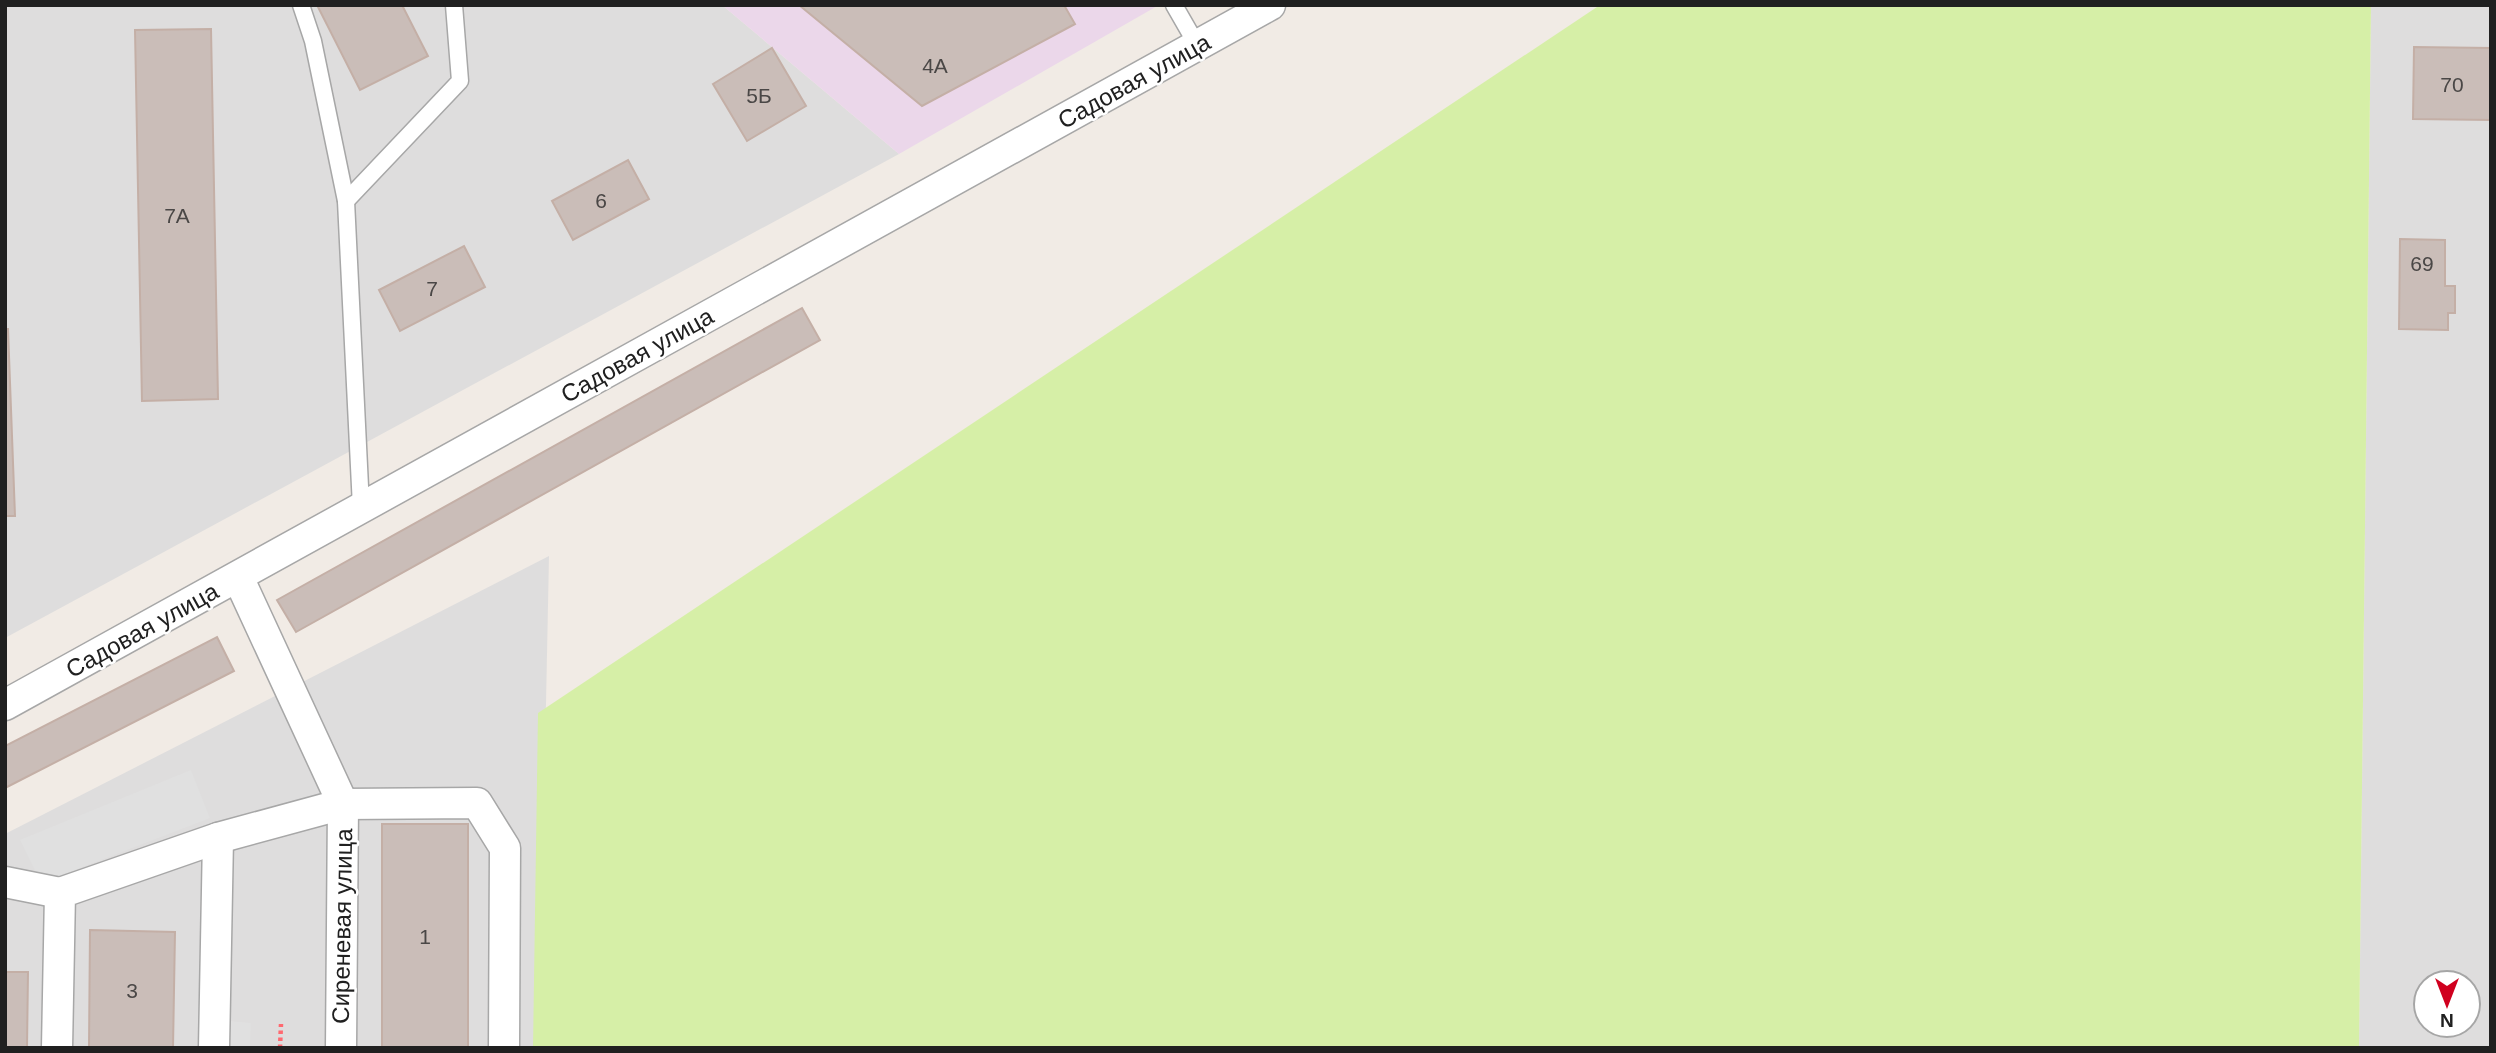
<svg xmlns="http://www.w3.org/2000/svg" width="2496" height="1053" viewBox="0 0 2496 1053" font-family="Helvetica,sans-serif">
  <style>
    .residential { fill: #dedddd; fill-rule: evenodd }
    .industrial { fill: #ebd7ea }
    .grass { fill: #d6efa7 }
    .parking { fill: #e0e0e0 }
    .building { fill: #cabdb8; stroke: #c4afa6; stroke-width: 2 }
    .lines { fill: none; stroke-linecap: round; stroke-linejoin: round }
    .lane-casing { stroke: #a7a7a7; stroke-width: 19 }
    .street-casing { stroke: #a7a7a7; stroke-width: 33 }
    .path { stroke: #ff6970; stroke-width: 4.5; stroke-dasharray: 3.5 3.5; stroke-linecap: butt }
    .lane { stroke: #fff; stroke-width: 16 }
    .street { stroke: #fff; stroke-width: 30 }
    .labels { text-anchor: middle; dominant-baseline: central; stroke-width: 5; stroke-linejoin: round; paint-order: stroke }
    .number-label { font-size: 21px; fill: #4a4746 }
    .street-label { font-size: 24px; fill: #202020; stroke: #fff }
  </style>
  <rect width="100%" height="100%" fill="#f1ebe5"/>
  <g class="residential">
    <polygon points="5,5 722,5 899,154 5,638"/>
    <path d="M 2371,5 L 2491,5 L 2491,1048 L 2359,1048 ZM 2426,983 L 2468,983 L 2468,1025 L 2426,1025 Z"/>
    <polygon points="549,556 539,1048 5,1048 5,834"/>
  </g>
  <polygon class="industrial" points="722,5 1159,5 899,154"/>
  <polygon class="grass" points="1600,5 2371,5 2359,1048 533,1048 538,713"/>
  <g class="parking">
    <polygon points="191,770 210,818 41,883 20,840"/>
    <polygon points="229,1021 251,1023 250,1048 228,1048"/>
  </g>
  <g class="building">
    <polygon points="317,5 402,5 428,56 360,90"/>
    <polygon points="799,5 1064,5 1075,24 922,106"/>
    <polygon points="211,29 218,399 142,401 135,30"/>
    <polygon points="2414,47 2491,48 2491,120 2413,119"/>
    <polygon points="772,48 806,106 747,141 713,84"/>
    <polygon points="628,160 649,199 573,240 552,201"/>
    <polygon points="2400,239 2445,240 2445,286 2455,286 2455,313 2448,313 2448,330 2399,329"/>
    <polygon points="464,246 485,287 400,331 379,290"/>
    <polygon points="802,308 820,340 296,632 277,600"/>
    <polygon points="5,329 8,329 15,516 5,516"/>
    <polygon points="217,637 234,671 5,788 5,746"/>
    <rect x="382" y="824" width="86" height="224"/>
    <polygon points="90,930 175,932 173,1048 89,1048"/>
    <polygon points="5,972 28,972 27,1048 5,1048"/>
  </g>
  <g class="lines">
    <defs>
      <g id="lane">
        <polyline points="301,5 313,41 346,201 361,507"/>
        <polyline points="1174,5 1197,45"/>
        <polyline points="346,201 460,81 454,5"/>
      </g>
      <g id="street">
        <polyline points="238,577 343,804 341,1048"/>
        <polyline points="5,705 1270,5"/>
        <polyline points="5,882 60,893"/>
        <polyline points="57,1048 60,893 218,838 343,804 477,803 505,848 504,1048"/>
        <polyline points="214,1048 218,838"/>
      </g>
    </defs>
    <use href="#lane" class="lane-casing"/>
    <use href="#street" class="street-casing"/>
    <polyline class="path" points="280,1048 281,1024"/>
    <use href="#lane" class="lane"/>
    <use href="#street" class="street"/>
  </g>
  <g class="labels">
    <g class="number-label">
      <text x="935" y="65">4А</text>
      <text x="2452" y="84">70</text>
      <text x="759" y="95">5Б</text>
      <text x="601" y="200">6</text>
      <text x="177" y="215">7А</text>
      <text x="2422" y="263">69</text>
      <text x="432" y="288">7</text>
      <text x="425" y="936">1</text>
      <text x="132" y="990">3</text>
    </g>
    <g class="street-label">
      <text transform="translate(1134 81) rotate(-29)">Садовая улица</text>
      <text transform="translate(637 355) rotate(-29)">Садовая улица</text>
      <text transform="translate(142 630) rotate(-29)">Садовая улица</text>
      <text transform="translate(342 926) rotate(-89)">Сиреневая улица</text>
    </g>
  </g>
  <rect width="2496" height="1053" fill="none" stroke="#202020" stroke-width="14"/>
  <g transform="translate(2447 1004) rotate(180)"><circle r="33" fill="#ffffff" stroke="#a6a6a6" stroke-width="2"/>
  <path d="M0-5L12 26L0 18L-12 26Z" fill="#d0001f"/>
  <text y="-10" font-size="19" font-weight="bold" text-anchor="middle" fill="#202020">N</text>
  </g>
</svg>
